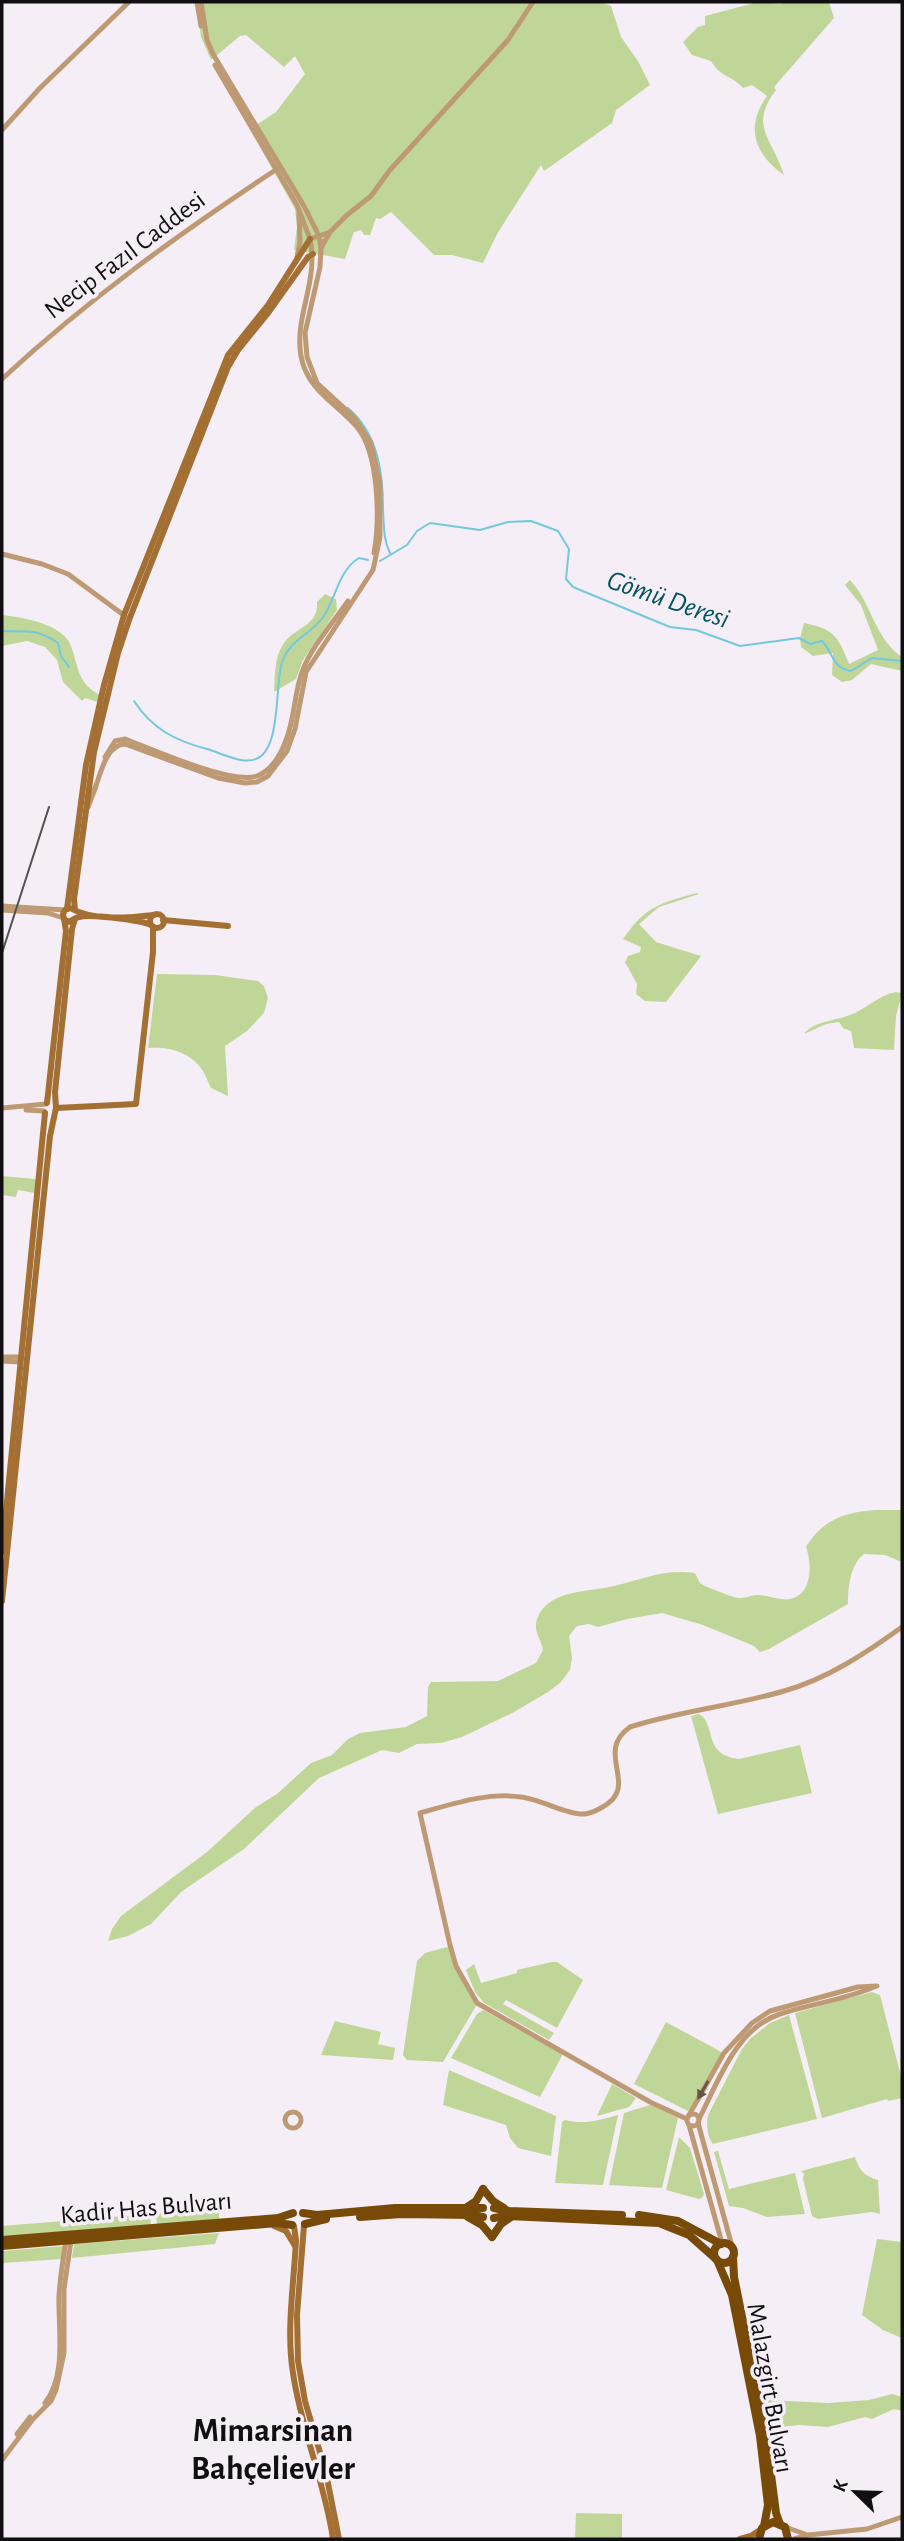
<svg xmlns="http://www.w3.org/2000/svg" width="904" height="2541" viewBox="0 0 904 2541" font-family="'Alegreya Sans',sans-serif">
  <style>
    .green { fill: #bfd698 }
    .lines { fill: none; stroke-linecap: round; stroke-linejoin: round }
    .stream { stroke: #72c8df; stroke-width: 2 }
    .tertiary { stroke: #be9a74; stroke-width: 5 }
    .secondary { stroke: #a36f32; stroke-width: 6 }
    .trunk { stroke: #784a08; stroke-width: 8 }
    .tram { stroke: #524e52; stroke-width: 2 }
    .oneway { fill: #685443 }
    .labels { text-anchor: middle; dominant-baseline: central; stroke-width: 7; stroke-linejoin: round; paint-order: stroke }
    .street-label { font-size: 26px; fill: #120f12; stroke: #f6eef6 }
    .water-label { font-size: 28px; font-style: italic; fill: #025262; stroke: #f6eef6 }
    .district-label { font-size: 33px; font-weight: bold; fill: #120f12; stroke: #f6eef6 }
  </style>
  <rect width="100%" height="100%" fill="#f6eef6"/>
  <g class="green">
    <polygon points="196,2 600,2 611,6 621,37 638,61 650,85 616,110 612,123 544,171 541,165 497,234 483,263 452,255 434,255 391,212 380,219 376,218 370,235 364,235 361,230 354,232 345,259 294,250 297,227 295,209 250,129 276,112 305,74 295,56 284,67 246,35 240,36 211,60 201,37"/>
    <path d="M 758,2 L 781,4 L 783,2 L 829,2 L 834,18 L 774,87 L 776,90 C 748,127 773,138 784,175 C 754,154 745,126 767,96 L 752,85 L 743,88 C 730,74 721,78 711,61 L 692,55 L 683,42 L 698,27 L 705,25 L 705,16 Z"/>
    <path d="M 850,580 C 872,603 874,638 902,657 L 902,671 L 871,664 L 852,680 L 842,682 L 832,675 L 833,653 L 813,656 L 801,647 L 800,639 L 804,623 C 834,629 838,636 849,664 L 878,650 L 861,605 L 845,585 Z"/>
    <path d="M 325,594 L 336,599 L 337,610 L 303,660 L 296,679 L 274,692 C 275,675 274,657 284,643 C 295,627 319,626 317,602 Z"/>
    <path d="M 2,615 C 21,617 64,624 71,646 C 79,668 77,684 102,696 L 101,703 L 85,698 L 82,701 L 63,682 L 57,660 L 45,647 L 27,641 L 2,646 Z"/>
    <path d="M 697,893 L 699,894 L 659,907 L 639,924 L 656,942 L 701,956 L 666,1002 L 645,1001 L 636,994 L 637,984 L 625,962 L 628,956 L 640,952 L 641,947 L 623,939 C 646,906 660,903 697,893 Z"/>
    <path d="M 157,974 L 215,975 L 258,981 L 264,986 L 268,998 L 264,1013 L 247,1031 L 225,1046 L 228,1096 L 211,1088 C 208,1083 207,1078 204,1073 C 193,1053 170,1046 148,1048 Z"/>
    <path d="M 896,992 L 902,993 L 896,1016 L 894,1050 L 854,1048 L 851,1031 L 843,1028 L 839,1022 L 826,1024 L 804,1034 C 814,1021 835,1021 850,1015 C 866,1009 879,995 896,992 Z"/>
    <polygon points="2,1176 35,1179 37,1181 35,1193 18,1190 16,1197 2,1195"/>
    <path d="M 876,1510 L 902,1510 L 902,1562 L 885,1555 L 864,1554 C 850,1565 848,1587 848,1604 L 769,1649 L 760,1652 L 754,1646 L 703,1625 L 662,1613 L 627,1619 L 598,1627 L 589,1624 L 577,1626 L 569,1636 L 572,1658 L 570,1670 L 560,1683 L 548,1692 L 514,1712 L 462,1737 L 441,1743 L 417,1744 L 399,1753 L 382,1750 L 319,1778 L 244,1849 L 181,1892 L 151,1924 L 128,1936 L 108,1941 L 112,1929 L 121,1916 L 207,1852 L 256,1807 L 277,1794 L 311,1763 L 332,1755 L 348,1739 L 360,1733 L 406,1727 L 427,1716 L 428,1687 L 431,1682 L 498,1681 L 536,1663 L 543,1650 C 541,1638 533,1633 537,1619 C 548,1589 590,1592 614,1586 C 644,1579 664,1569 695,1573 C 697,1576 698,1580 700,1583 C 703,1586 736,1599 741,1598 C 747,1598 751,1595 757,1595 C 768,1595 779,1601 790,1599 C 813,1595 812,1563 806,1547 C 822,1520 845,1512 876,1510 Z"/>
    <path d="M 699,1714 C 717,1724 702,1755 739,1759 L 800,1745 L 812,1793 L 718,1814 L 691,1716 Z"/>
    <polygon points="451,1946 457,1968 476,2006 443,2062 407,2060 403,2055 417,1961 425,1953"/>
    <polygon points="552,1962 557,1962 583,1980 557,2028 506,2000 503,2004 554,2033 549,2040 484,2003 475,1992 466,1970 474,1964 481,1983 517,1973 517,1970"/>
    <polygon points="872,1992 880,1995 902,2080 902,2098 888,2101 887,2099 822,2118 795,2013"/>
    <polygon points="483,2010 563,2054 540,2097 451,2058 477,2014"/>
    <path d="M 789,2015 L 817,2119 L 713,2144 C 707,2137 706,2124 708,2115 L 742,2049 L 750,2039 L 770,2023 Z"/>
    <polygon points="335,2021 381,2032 378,2044 395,2048 393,2060 321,2055"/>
    <polygon points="666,2022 725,2054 692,2110 688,2111 634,2084"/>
    <polygon points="449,2070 556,2116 551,2156 518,2148 510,2138 506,2125 443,2105"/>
    <polygon points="612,2084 636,2098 629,2107 597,2116"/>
    <polygon points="653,2104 678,2118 662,2188 609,2185 624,2113"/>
    <path d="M 618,2115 L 603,2185 L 555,2183 L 562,2122 L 565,2120 C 585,2125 600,2120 618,2115 Z"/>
    <polygon points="679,2137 690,2148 704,2194 702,2198 699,2199 666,2190"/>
    <polygon points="718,2151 729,2189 795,2173 805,2214 767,2217 743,2208 729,2206 714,2152"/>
    <path d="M 855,2157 C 859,2170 864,2176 878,2180 L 880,2214 L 872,2212 L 818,2219 L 812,2216 L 803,2179 L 804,2174 L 801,2171 Z"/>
    <polygon points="219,2209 219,2220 157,2225 156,2214"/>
    <polygon points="150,2214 151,2226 2,2237 2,2226"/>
    <polygon points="219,2233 215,2244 72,2258 74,2244"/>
    <polygon points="877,2239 902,2242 902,2338 883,2330 862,2315"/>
    <polygon points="64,2246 62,2259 2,2263 2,2251"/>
    <polygon points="892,2394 902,2397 902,2411 894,2409 872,2419 865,2417 828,2427 799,2425 772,2428 768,2400 828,2403 869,2400"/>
    <polygon points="576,2513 622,2514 622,2539 575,2539"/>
  </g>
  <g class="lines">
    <g class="stream">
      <path d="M 348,408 C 378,434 383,472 383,509 C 384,525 383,539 390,553"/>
      <path d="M 380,561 L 407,545 L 417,531 L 430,523 L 480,530 L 508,522 L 531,521 L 558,531 L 569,549 L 566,579 L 573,587 L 670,627 L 696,630 L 740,646 L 799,638 L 810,644 L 822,641 C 834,654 832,668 851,671 L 872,658 L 902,661"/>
      <path d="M 2,631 C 27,632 36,628 58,643 L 61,656 L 69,667"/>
      <path d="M 134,701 C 152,729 176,741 207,749 C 221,753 245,766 258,758 C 281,746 275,684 282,662 C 290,639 312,634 324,616 C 336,597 339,570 359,558 L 368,560"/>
    </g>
    <g class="tertiary">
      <polyline points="197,2 201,26"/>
      <polyline points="201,2 207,40 213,54 304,206 319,236 321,248"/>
      <polyline points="215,65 297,205 310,239"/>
      <polyline points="2,130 40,88 129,2"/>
      <path d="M 330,232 L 310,239 C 319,282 294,316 301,356 C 307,390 336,403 357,427 C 379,453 380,520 374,553"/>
      <polyline points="297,257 300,242 299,212"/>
      <path d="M 2,379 C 87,300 180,233 277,169"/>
      <polyline points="2,554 42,564 68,574 125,616"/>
      <path d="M 105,757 L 115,741 L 125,739 C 152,749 231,785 257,776 C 272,770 281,754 286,740 C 295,718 294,694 302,672 C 311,647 333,623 348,601"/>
      <path d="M 95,788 C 101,773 106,745 125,744 L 218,778 L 245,783 L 257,782 L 268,776 L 287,751 L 295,729 L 306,672 L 373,570 L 380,537 L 380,484 L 371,443 L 355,418 L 317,383 L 307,357 L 305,333 L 320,267 L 321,248 L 330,232 L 347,215 L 371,196 L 390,170 L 508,40 L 533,2"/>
      <polyline points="88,807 96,786"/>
      <polyline points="2,906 65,910"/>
      <polyline points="2,910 48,913 63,918"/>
      <polyline points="2,1108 46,1104"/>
      <polyline points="26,1110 44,1111"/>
      <polyline points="2,1357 20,1357"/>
      <polyline points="2,1361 20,1362"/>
      <circle cx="293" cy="2120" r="8"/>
      <circle cx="693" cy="2120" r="6"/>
      <polyline points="688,2117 724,2053 752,2023 770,2011 858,1987 877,1986"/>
      <path d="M 687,2119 L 650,2102 L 477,2003 L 456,1966 L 450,1945 L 420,1813 C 453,1804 486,1792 521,1797 C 540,1799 568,1815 583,1814 C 592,1814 606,1806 612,1800 C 632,1779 597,1750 630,1727 C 680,1711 733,1706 784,1691 C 827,1679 866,1653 902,1627"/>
      <path d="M 699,2119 C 718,2082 736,2028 780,2014 C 811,2004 844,2000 874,1987"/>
      <polyline points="698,2123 732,2246"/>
      <polyline points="689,2125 722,2243"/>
      <path d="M 45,2403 C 67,2376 58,2327 59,2296 C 60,2278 63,2259 66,2241"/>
      <polyline points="17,2434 30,2417"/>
      <polyline points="2,2460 33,2419 51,2401 56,2390 64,2353 64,2289 71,2241"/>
      <polyline points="785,2527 805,2534"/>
      <polyline points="794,2539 808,2535 867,2529 902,2517"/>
    </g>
    <g class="secondary">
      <polyline points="67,909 86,765 104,685 124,615 228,355 268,305 310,239"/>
      <polyline points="75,910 74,899 94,752 118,653 129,620 228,367 238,350 268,313 308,257 313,254"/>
      <circle cx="157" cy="921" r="7"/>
      <polyline points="163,920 228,926"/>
      <path d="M 151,925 C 140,920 91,914 79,917 C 75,918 72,920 69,922 L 64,919 L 63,914 L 65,910 L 70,908 C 93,921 128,918 154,915"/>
      <polyline points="47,1103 66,931 64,919"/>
      <polyline points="56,1108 136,1104 153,952 153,927"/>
      <polyline points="2,1552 45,1113"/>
      <polyline points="2,1601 50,1136 56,1108 55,1092 72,929 75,919"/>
      <polyline points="304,2225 297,2315 298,2361 305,2401 326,2473 339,2539"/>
      <polyline points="274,2226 286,2231 295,2246"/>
      <path d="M 294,2226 L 296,2240 C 294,2283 286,2330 293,2373 C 301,2429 325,2483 333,2539"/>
      <polyline points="740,2539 751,2536 760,2530"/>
    </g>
    <g class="trunk">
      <polyline points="483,2189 493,2201 504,2208"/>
      <polyline points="467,2207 476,2201 483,2189"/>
      <polyline points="494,2208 509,2211 622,2215"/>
      <polyline points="303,2213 317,2215 395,2208 483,2208"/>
      <polyline points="639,2215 678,2221 721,2244"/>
      <polyline points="360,2217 401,2214 473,2215 483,2217"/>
      <polyline points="468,2217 482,2225 492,2237"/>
      <polyline points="494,2218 506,2216 659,2223 689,2235 716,2259"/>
      <polyline points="305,2224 326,2219"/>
      <polyline points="492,2237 501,2224 511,2217"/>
      <polyline points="2,2240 278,2218 293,2213"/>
      <circle cx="724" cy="2253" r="10"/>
      <polyline points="2,2246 277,2223 292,2225"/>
      <polyline points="733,2257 734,2277 766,2436 776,2513 780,2524"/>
      <polyline points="717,2260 732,2295 760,2436 768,2505 764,2526"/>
      <polyline points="759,2539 762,2528 773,2522 785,2527 788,2539"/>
    </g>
    <polyline class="tram" points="2,953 49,807"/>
  </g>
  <defs><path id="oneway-solid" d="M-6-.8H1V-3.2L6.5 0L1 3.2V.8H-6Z" transform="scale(1.75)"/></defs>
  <use class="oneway" href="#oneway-solid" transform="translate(703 2090) rotate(120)"/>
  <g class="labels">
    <g class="street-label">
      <text transform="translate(125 255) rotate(-37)">Necip Fazıl Caddesi</text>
      <text transform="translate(146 2208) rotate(-5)">Kadir Has Bulvarı</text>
      <text transform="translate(770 2388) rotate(80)">Malazgirt Bulvarı</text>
    </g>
    <g class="water-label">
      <text transform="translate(668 600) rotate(19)">Gömü Deresi</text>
    </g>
    <g class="district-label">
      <text x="273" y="2431">Mimarsinan<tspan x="273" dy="38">Bahçelievler</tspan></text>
    </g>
  </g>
  <rect width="904" height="2541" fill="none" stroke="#120f12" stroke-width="7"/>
  <g transform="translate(855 2492) rotate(293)" stroke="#f6eef6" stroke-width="5" paint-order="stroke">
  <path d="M0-5L12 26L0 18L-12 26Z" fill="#120f12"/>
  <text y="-10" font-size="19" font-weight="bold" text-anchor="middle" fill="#120f12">K</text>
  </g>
</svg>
